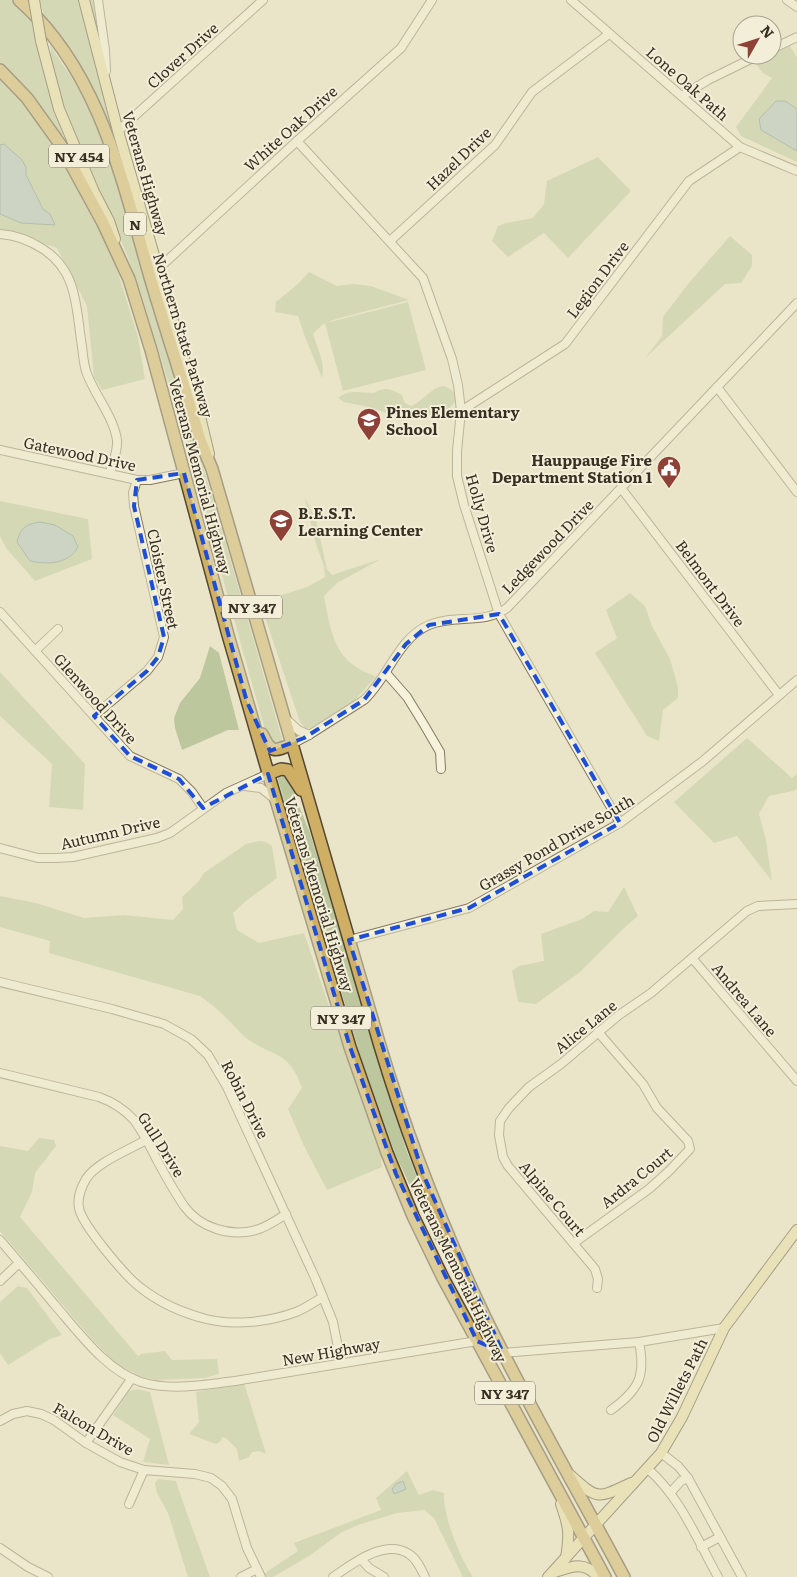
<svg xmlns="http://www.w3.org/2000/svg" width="797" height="1577" viewBox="0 0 797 1577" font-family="Literata,serif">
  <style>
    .green { fill: #bdc79e }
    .water { fill: #aabfbc; stroke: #718d8a }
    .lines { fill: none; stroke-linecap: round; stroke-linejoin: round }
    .minor-casing { stroke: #857960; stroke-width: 10 }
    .major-casing { stroke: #534733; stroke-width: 12 }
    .highway-casing { stroke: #534733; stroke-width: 14 }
    .minor { stroke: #f6f2dc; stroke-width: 8 }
    .major { stroke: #e9dda6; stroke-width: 10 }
    .highway { stroke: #cfaf64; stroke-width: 11 }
    .major-bridge-casing { stroke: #534733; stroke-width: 12; stroke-linecap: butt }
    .major-bridge { stroke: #e9dda6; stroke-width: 10 }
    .marked { fill: none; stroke: #1d4ed8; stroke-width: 4; stroke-dasharray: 10 6; stroke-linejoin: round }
    .labels { text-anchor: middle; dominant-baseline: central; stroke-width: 4; stroke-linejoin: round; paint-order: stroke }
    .shield { fill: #f2eed8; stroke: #6f6859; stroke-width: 1 }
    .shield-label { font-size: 14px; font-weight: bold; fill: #372f22 }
    .street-label { font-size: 15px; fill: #372f22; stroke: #f2eed8 }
    .poi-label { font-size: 15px; font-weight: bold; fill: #372f22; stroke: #f2eed8; text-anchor: start }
  </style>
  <rect width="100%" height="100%" fill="#eae5c9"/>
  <g class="green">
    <polygon points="0,0 11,0 34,22 66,134 60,135 40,105 0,62"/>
    <polygon points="40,0 78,0 115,139 112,140 46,25"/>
    <polygon points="87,0 95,0 102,50"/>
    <path d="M 50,45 L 85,98 L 107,149 L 217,513 L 282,739 L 281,745 L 269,743 C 225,593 188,441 141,293 C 122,235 93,182 70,126 C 61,104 56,80 49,57 L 51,51 Z"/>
    <polygon points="790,46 797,58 797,109 785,101 761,130 797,151 797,162 741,136 736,127 772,78 763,73 755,63"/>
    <polygon points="0,75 36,118 75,179 96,220 115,263 138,337 145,379 102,390 94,377 87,306 57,248 0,229 0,214 21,223 54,225 50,214 43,209 26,175 26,167 4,144 0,145"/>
    <polygon points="598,157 631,191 568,258 544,233 508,257 492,241 498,226 506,223 533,218 544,204 547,181"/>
    <polygon points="730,236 752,255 752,266 741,283 725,284 645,358 662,336 663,317 688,284"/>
    <path d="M 309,272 L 337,286 L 353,284 L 371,286 L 409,300 L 336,319 L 326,323 L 408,302 L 426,370 L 343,391 L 325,323 L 322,325 L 313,334 C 317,347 326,364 322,378 L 305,337 L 298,316 L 275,312 L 276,302 L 299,283 Z"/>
    <path d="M 443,386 C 451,388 455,392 456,400 C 437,430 416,401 400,418 L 369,407 L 344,402 L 338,398 C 348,389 362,393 374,393 C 384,386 391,389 402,395 L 405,403 L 411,406 C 423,401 432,387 443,386 Z"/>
    <path d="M 305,498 L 316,520 L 327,569 L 332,575 L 381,559 L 337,583 L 324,596 C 329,621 332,651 355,666 C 361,671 369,673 376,677 L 350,705 L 306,730 L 300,722 L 260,602 L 307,587 L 325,577 L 324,566 L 315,541 Z"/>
    <polygon points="0,501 88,519 92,559 35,581 6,548 0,536"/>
    <polygon points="630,593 645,606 652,626 670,659 678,687 678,698 663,710 659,741 647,736 595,653 617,638 606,610"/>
    <polygon points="210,646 219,653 239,730 228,730 182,750 175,728 174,718 180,703 200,678"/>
    <polygon points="0,672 85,764 83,810 49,807 52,764 0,716"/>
    <polygon points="747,738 792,778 797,774 797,789 793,791 769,796 759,814 766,840 772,881 737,836 714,843 674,802"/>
    <polygon points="282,771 292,781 297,801 310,833 406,1149 441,1239 437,1245 394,1151 362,1061 278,780 278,773"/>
    <path d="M 260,841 L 266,842 L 272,846 L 277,878 L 246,901 L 233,913 L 237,930 L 259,943 L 304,933 L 380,1154 L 382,1167 L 327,1190 L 304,1146 L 288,1109 L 302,1088 C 289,1050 273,1058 246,1038 C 237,1030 230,1021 221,1013 C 215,1007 207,1001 200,996 L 49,953 L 50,941 L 0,927 L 0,896 L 36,903 L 84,918 L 124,915 L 173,920 L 183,909 L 182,897 L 198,882 L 204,873 L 246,844 Z"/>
    <polygon points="624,887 638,916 625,927 580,972 536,1004 518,1002 512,971 519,966 544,961 541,934 582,919 594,911 608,912"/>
    <polygon points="39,1138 54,1140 56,1146 35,1173 32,1192 20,1217 138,1356 141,1354 165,1351 172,1360 217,1359 219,1374 205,1378 157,1380 142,1377 116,1364 90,1337 0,1231 0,1146 28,1151"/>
    <polygon points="18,1286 27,1288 62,1335 50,1339 8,1365 0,1353 0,1302"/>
    <polygon points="244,1383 266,1454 259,1451 252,1452 249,1457 239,1461 237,1449 226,1438 222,1437 221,1441 216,1444 189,1434 199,1422 196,1392"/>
    <polygon points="137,1389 150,1392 169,1465 143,1462 150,1439 113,1415 129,1391"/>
    <path d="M 407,1471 L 419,1495 L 433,1490 L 444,1493 C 443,1516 460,1558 473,1577 L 463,1577 L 434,1518 L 424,1510 L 397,1513 L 358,1525 L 342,1532 L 309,1556 L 273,1577 L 261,1577 L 268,1571 L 298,1551 L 294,1543 L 381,1510 L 376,1498 Z"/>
    <path d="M 158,1479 L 176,1481 C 186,1513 199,1545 210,1577 L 188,1577 L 168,1513 L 157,1493 L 155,1483 Z"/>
  </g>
  <g class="water">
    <polygon points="776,101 785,101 797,109 797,151 761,130 759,119"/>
    <polygon points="4,144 22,160 26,167 26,175 43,209 50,214 55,225 21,223 0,214 0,145"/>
    <path d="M 40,522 L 55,525 L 73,536 L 78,547 C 69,564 47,565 30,561 L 17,542 C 20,528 26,524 40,522 Z"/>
    <polygon points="403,1481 406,1489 394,1494 392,1489 396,1484"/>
  </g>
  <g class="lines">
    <defs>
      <g id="minor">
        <polyline points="98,0 105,50 106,71"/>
        <polyline points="571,0 740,147 797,171"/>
        <polyline points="787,0 797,7"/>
        <polyline points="772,49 797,37"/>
        <polyline points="682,96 708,80 759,55"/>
        <polyline points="118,131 263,0"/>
        <polyline points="297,141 423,278 452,359 458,385 461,411 457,451 457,476 464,505 499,614 620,823"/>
        <path d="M 0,234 C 16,235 29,240 43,249 C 76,270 76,304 81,340 C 83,351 83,364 87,374 C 95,395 114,418 117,440 C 118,451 113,462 110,473"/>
        <polyline points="390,241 495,145 532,92 609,34"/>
        <polyline points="158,269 297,141 401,48 432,0"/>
        <polyline points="717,387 797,492"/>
        <polyline points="461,411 565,344 689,181 740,147"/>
        <polyline points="0,450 137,480 150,480 184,473"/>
        <polyline points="621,488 779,695"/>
        <polyline points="0,612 130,756 179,779 192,792 203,808"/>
        <polyline points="36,650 58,629"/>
        <polyline points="386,673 407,697 423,723 440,752 441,769"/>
        <polyline points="94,716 147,671 158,657 164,637 134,506 133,493 137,480"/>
        <polyline points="285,718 298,730 309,735"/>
        <path d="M 292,744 L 309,735 L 364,700 C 388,678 398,638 429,625 C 454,614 484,625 507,608 L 797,303"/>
        <polyline points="244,786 261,788 276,800"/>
        <polyline points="0,848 38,858 56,858 73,857 157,838 170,833 226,793 268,774"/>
        <polyline points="349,940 469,908 620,823 703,761 797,680"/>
        <polyline points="692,958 797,1081"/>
        <polyline points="0,982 112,1009 164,1024 191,1039 208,1055 227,1087 316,1280 333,1322 341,1363"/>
        <path d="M 0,1073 L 99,1097 C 113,1102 124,1109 134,1120 C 143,1132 150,1146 157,1160 C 165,1175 174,1191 184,1206 C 200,1228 230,1237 256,1230 C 267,1227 277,1220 286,1214"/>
        <path d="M 146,1140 C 129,1150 97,1162 86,1179 C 81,1188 77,1197 79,1208 C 82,1225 126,1277 141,1288 C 160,1303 183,1313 206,1319 C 234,1326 269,1322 296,1312 C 306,1308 314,1302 323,1297"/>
        <path d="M 0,1240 C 18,1261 36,1282 54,1304 C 77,1330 106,1371 141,1382 C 171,1391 204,1385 235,1381 L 477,1341 L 503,1353 L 639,1342 L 724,1328"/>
        <polyline points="574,1243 649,1189 669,1171 690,1149 688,1141 657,1108 643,1084 598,1032"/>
        <polyline points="0,1281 19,1263"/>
        <polyline points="597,1288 598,1279 595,1269 508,1166 503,1157 499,1135 500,1121 509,1108 529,1087 561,1064 619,1015 651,993 747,911 758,906 797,904"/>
        <path d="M 611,1410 C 639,1390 646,1376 639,1342"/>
        <polyline points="0,1421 13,1414 27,1411 41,1414 54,1420 86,1443 120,1462 144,1470 195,1474 211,1478 222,1486 232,1499 247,1548 261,1577"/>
        <polyline points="86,1443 132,1378"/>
        <polyline points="661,1453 678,1466 688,1478 742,1577"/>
        <path d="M 648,1469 C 680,1497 697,1539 718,1577"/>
        <polyline points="671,1492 681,1481 688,1478"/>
        <polyline points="129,1504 144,1470"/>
        <polyline points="701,1547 720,1537"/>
        <polyline points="0,1548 28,1567 48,1577"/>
        <polyline points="361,1559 369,1568 384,1577"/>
        <polyline points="241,1577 257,1569"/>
        <path d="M 333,1577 C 352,1564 385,1538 409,1554 C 417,1559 421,1569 425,1577"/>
      </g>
      <g id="major">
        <polyline points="84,0 118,131 196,400 209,454"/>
        <polyline points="41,41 59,109 94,192 109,221 115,239"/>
        <path d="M 570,1475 C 598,1500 597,1499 631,1483"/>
        <path d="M 561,1504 C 569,1527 570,1533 566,1558"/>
        <path d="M 555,1572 C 572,1566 585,1561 598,1577"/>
        <polyline points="548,1577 661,1453 682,1417 724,1328 797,1230"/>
      </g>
      <g id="highway">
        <path d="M 19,0 C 99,70 122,179 150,277 C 166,331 184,385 200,440 L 212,469 L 380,1046 C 408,1139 443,1229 485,1317 C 528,1405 578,1491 624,1577"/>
        <polyline points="0,70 27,98 60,144 103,223 129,279 151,350 228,635 276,800 350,1047 387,1153 413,1216 443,1278 605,1577"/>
        <path d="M 262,734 C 271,753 274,752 292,744"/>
        <polyline points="268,774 281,769 288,770 301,790"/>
      </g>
    </defs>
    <use href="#minor" class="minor-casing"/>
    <use href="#major" class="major-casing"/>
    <use href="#highway" class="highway-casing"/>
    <use href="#minor" class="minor"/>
    <use href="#major" class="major"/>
    <use href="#highway" class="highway"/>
    <defs>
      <polyline id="major-bridge" points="34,0 41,41"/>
    </defs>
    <use href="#major-bridge" class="major-bridge-casing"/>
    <use href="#major-bridge" class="major-bridge"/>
  </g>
  <path d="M0 0H797V1577H0ZM 184,473 L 247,702 L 270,751 L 304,738 L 364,700 L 406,644 L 429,625 L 499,614 L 620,823 L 469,908 L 349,940 L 423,1174 L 503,1353 L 477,1341 L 396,1174 L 350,1047 L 268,774 L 203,808 L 179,779 L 130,756 L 94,716 L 147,671 L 158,657 L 164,637 L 134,506 L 137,480 Z" fill="#eae5c9" fill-opacity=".55" fill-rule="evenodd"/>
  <path class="marked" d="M 184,473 L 247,702 L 270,751 L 304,738 L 364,700 L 406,644 L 429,625 L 499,614 L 620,823 L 469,908 L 349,940 L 423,1174 L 503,1353 L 477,1341 L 396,1174 L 350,1047 L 268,774 L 203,808 L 179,779 L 130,756 L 94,716 L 147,671 L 158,657 L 164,637 L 134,506 L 137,480 Z"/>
  <defs>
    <symbol id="school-pin" viewBox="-11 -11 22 30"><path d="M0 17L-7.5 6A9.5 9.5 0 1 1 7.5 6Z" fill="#8e4136" stroke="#f2eed8"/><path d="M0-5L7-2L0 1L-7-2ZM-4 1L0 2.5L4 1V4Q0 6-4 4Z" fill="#fff"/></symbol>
    <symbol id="civic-pin" viewBox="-11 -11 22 30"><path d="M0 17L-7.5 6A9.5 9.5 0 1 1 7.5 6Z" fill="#8e4136" stroke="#f2eed8"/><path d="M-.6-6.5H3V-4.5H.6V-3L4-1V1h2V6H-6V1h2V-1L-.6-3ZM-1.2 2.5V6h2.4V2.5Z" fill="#fff"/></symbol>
  </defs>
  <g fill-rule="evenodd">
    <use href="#school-pin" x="355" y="406" width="28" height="38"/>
    <use href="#civic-pin" x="655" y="454" width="28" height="38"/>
    <use href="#school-pin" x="267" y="507" width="28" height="38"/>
  </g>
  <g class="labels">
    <g class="shield">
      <rect x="49" y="144.5" width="60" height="23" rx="4"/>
      <rect x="124" y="212.5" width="22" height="23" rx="4"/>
      <rect x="222" y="595.5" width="60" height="23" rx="4"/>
      <rect x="311" y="1006.5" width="60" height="23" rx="4"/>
      <rect x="475" y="1381.5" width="60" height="23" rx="4"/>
    </g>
    <g class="shield-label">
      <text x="79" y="156">NY 454</text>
      <text x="135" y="224">N</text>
      <text x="252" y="607">NY 347</text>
      <text x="341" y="1018">NY 347</text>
      <text x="505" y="1393">NY 347</text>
    </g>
    <g class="street-label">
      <text transform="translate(182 55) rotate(-42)">Clover Drive</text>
      <text transform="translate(688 83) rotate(41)">Lone Oak Path</text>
      <text transform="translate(290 128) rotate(-42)">White Oak Drive</text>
      <text transform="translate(458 158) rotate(-44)">Hazel Drive</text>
      <text transform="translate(146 173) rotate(74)">Veterans Highway</text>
      <text transform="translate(597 279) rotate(-53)">Legion Drive</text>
      <text transform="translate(184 335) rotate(73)">Northern State Parkway</text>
      <text transform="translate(80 453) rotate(12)">Gatewood Drive</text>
      <text transform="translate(201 476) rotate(75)">Veterans Memorial Highway</text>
      <text transform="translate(483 513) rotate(74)">Holly Drive</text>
      <text transform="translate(547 546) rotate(-46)">Ledgewood Drive</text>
      <text transform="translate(164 579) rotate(78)">Cloister Street</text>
      <text transform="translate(711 583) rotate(53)">Belmont Drive</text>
      <text transform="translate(96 698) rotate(48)">Glenwood Drive</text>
      <text transform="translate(110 832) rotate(-13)">Autumn Drive</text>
      <text transform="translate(556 842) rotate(-30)">Grassy Pond Drive South</text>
      <text transform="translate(320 894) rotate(73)">Veterans Memorial Highway</text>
      <text transform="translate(745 999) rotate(50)">Andrea Lane</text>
      <text transform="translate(585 1026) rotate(-39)">Alice Lane</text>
      <text transform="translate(246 1099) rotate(63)">Robin Drive</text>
      <text transform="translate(162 1144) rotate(58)">Gull Drive</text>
      <text transform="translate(636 1177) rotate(-39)">Ardra Court</text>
      <text transform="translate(553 1198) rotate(50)">Alpine Court</text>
      <text transform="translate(459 1270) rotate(64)">Veterans Memorial Highway</text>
      <text transform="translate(331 1351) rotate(-10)">New Highway</text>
      <text transform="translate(676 1390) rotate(-63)">Old Willets Path</text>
      <text transform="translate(94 1428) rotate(30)">Falcon Drive</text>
    </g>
    <g class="poi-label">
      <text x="386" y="411">Pines Elementary<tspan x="386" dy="17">School</tspan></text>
      <text x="652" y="459" text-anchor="end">Hauppauge Fire<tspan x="652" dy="17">Department Station 1</tspan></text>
      <text x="298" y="512">B.E.S.T.<tspan x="298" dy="17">Learning Center</tspan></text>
    </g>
  </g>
  <g transform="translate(757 40) rotate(51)"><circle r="24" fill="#f2eed8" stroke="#a7a28f"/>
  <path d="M0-4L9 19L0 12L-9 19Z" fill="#8e4136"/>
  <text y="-8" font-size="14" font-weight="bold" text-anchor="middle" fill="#372f22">N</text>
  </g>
</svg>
